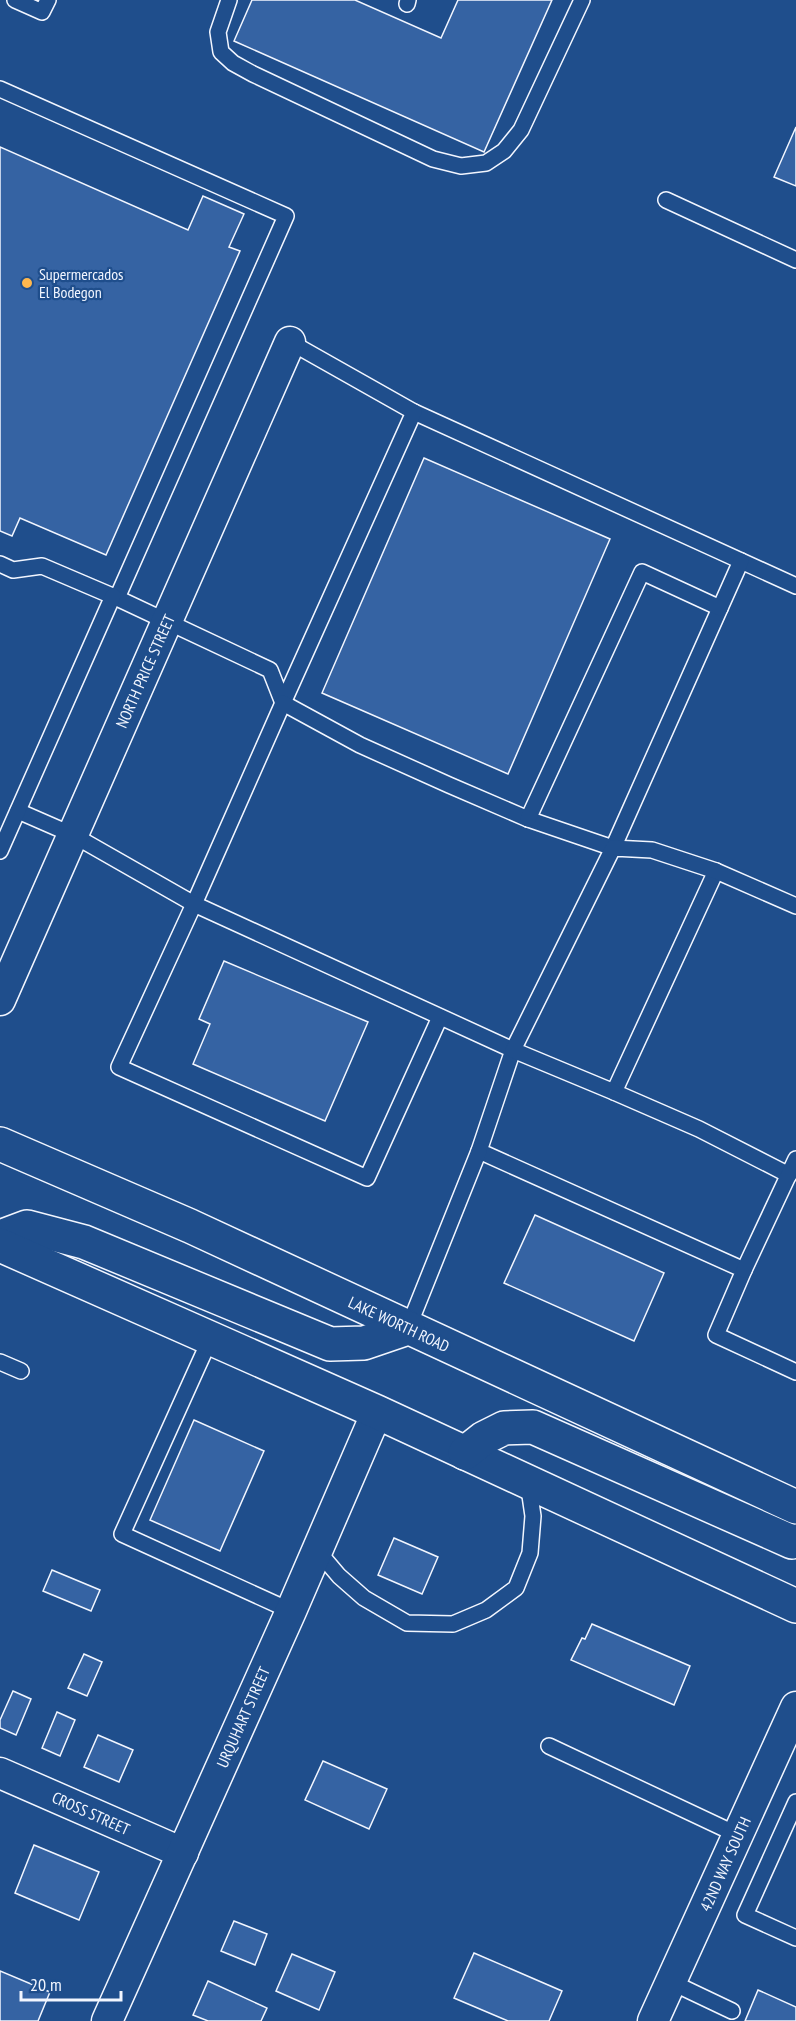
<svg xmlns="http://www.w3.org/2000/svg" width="796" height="2021" viewBox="0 0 796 2021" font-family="'PT Sans Narrow',sans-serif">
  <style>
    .building { fill: #3563a3; stroke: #f2f6ff; stroke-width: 1.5 }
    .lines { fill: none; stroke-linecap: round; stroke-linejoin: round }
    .lane-casing { stroke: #f2f6ff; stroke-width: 18 }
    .street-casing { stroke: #f2f6ff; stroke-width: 33 }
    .primary-casing { stroke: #f2f6ff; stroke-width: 36 }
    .lane { stroke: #1f4e8c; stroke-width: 15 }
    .street { stroke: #1f4e8c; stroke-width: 30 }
    .primary { stroke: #1f4e8c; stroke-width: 33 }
    .poi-dot { fill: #ffb74d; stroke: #1f4e8c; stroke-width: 2 }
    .labels { text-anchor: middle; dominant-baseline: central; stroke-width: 4.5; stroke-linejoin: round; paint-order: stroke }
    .poi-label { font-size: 16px; fill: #f2f6ff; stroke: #1f4e8c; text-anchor: start }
    .street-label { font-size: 16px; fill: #f2f6ff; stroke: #1f4e8c }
  </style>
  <rect width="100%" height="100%" fill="#1f4e8c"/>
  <g class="building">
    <polygon points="252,0 355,0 441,38 458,0 552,0 484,152 234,41"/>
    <polygon points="796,127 796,186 774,177"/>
    <polygon points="0,147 188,230 203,196 244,214 229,247 240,251 106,555 20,518 12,536 0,531"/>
    <polygon points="424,458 610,539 508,774 322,693"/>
    <polygon points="224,961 368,1022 325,1121 193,1064 210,1024 199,1019"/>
    <polygon points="535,1215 664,1273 634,1341 504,1283"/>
    <polygon points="194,1420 264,1451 220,1551 150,1520"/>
    <polygon points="394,1538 438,1557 422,1594 378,1575"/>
    <polygon points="52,1570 100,1590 91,1611 43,1591"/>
    <polygon points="592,1624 690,1666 674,1705 571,1660 582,1638 585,1639"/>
    <polygon points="84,1654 102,1662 87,1696 68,1688"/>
    <polygon points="13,1691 31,1699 16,1735 0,1728 0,1720"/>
    <polygon points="57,1712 75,1720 60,1756 42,1748"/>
    <polygon points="98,1735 133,1750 119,1782 84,1767"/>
    <polygon points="323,1761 387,1789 369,1829 305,1800"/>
    <polygon points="34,1845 99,1872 79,1920 15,1893"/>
    <polygon points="234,1921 267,1934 255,1965 221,1951"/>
    <polygon points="474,1953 562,1991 549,2021 508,2021 454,1998"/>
    <polygon points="292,1954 335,1972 319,2010 276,1991"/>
    <polygon points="0,1971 50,1992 38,2021 0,2021"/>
    <polygon points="208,1981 267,2008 261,2021 208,2021 193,2015"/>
    <polygon points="758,1990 796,2007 796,2021 745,2021"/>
  </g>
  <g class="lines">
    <defs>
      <g id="lane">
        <polyline points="15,0 42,12 48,0"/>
        <polyline points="229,0 218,32 221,52 233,63 253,74 433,159 461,166 486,163 504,151 521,130 582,0"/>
        <polyline points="407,4 408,0"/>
        <polyline points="0,89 286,216 117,598"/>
        <polyline points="666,200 796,260"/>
        <polyline points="414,412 796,586"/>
        <polyline points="0,564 13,570 42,566 117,598 270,670 283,703 414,412 290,342"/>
        <polyline points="18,811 73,835 194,904 283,703 360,745 449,785 528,819 613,848 741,561"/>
        <polyline points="528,819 642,572 720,608"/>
        <polyline points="0,851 113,596"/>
        <polyline points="716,871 614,1092 699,1129 789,1175"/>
        <polyline points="440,1017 367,1178 119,1067 194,904 513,1050 479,1151 744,1270 716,1335 796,1372"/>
        <polyline points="614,1092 513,1050 613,848 652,850 716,871 796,906"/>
        <polyline points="744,1270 796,1159"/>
        <polyline points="408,1328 479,1151"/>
        <polyline points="211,1337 122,1534 291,1611"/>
        <polyline points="0,1362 21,1371"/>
        <polyline points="317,1550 339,1576 364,1598 407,1623 453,1624 486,1610 516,1588 530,1553 533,1516 528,1482"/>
        <polyline points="549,1746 738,1835"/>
        <polyline points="796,1802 745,1915 796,1938"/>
        <polyline points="671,1982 732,2011"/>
      </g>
      <g id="street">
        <polyline points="0,1000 290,342"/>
        <polyline points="0,1773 183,1853"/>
        <polyline points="107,2021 291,1611 377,1412"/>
        <polyline points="653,2021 796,1707"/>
      </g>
      <g id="primary">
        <polyline points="0,1144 190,1226 796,1507"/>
        <polyline points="0,1237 27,1227 84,1242 330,1344 364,1343 408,1328"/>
        <polyline points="0,1245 377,1412 796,1606"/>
        <polyline points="465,1453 484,1438 504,1428 533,1427 792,1542 796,1541"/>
      </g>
    </defs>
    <use href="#lane" class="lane-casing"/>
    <use href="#street" class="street-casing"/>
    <use href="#primary" class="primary-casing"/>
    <use href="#lane" class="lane"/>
    <use href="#street" class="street"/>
    <use href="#primary" class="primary"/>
  </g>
  <circle class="poi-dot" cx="27" cy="283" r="6"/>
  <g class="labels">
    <g class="poi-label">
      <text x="39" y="274">Supermercados<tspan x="39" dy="18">El Bodegon</tspan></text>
    </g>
    <g class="street-label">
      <text transform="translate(145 671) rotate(-66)">NORTH PRICE STREET</text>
      <text transform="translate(399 1324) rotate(25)">LAKE WORTH ROAD</text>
      <text transform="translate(243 1717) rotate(-66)">URQUHART STREET</text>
      <text transform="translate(91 1813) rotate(24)">CROSS STREET</text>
      <text transform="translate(725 1864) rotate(-66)">42ND WAY SOUTH</text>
    </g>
  </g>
  <path d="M21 1991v9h100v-9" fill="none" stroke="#f2f6ff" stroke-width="3"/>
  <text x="30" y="1991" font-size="18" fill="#f2f6ff" stroke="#1f4e8c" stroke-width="4.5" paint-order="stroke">20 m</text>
</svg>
